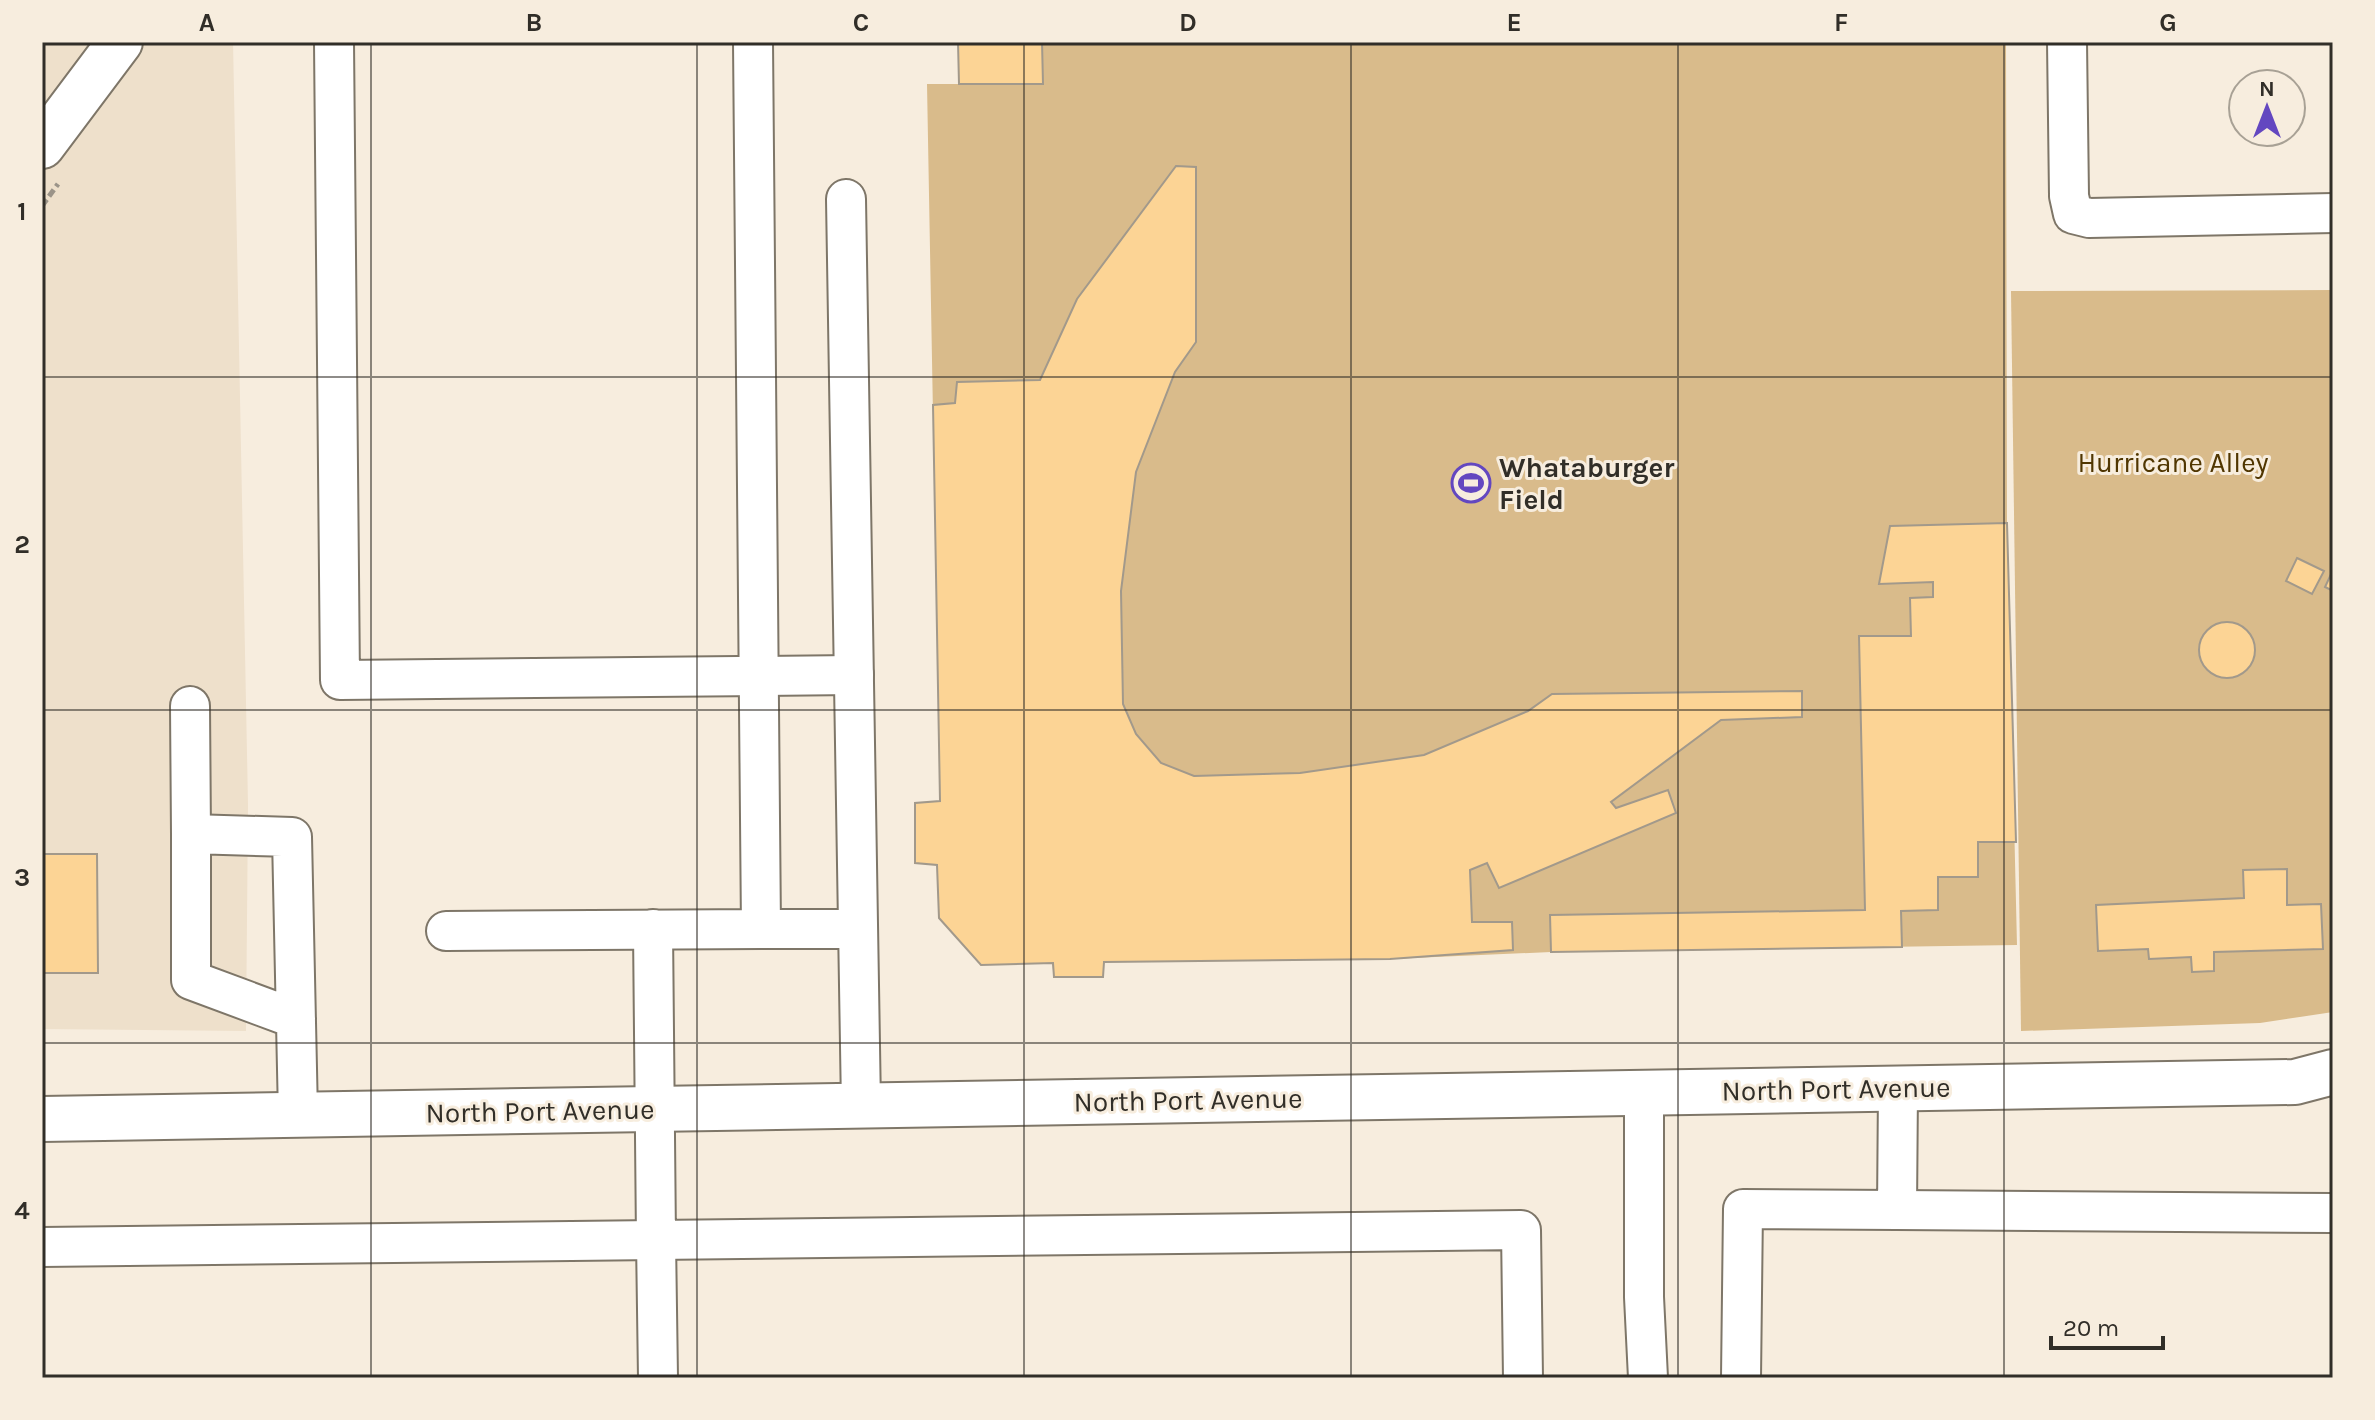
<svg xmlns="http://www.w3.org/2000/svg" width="2375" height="1420" viewBox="0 0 2375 1420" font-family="Karla,sans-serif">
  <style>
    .built { fill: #eee0cb }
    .green { fill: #d9bb8b }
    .building { fill: #fcd495; stroke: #a2998b; stroke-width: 2 }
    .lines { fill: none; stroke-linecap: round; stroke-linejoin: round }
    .minor-casing { stroke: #7e7668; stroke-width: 42 }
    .major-casing { stroke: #7e7668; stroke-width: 48 }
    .highway-casing { stroke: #7e7668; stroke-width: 48 }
    .path { stroke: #9b9489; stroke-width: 5; stroke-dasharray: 8 4; stroke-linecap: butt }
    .minor { stroke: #fff; stroke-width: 38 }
    .major { stroke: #fff; stroke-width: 44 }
    .highway { stroke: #fff; stroke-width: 44 }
    .grid { fill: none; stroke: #312e28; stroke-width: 2; stroke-opacity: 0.55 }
    .labels { text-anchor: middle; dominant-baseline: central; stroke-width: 6; stroke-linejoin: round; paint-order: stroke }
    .park-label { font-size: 28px; fill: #503601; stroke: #f7edde }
    .poi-label { font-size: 28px; font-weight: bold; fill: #312e28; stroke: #f7edde; text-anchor: start }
    .street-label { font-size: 28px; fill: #312e28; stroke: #f7edde }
    .neatline { fill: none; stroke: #312e28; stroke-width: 3 }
    .grid-label { font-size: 26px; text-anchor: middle; font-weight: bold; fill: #312e28 }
  </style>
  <rect width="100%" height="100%" fill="#f7edde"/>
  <polygon class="built" points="42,42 233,42 248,805 246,1031 42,1029"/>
  <g class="green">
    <polygon points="958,42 2006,42 2007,523 2017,945 1551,952 1390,959 1104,962 1103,977 1054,977 1052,963 981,965 939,918 937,865 915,863 915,803 940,801 927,84 958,84"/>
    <polygon points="2333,290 2333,1012 2260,1023 2021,1031 2011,291"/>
  </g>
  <g class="building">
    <polygon points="958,42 1042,42 1043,84 959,84"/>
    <polygon points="1176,166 1196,167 1196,342 1175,372 1136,472 1121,591 1123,704 1136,734 1161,763 1194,776 1300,773 1424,755 1528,711 1552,694 1802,691 1802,717 1721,720 1611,802 1616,808 1668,790 1676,813 1499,888 1487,863 1470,870 1472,922 1512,922 1513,950 1390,959 1104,962 1103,977 1054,977 1053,963 981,965 939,918 937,865 915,863 915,803 940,801 933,405 955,403 957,382 1040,380 1077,299"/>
    <polygon points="2007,523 2016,842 1978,842 1978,877 1938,877 1938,910 1901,911 1902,947 1551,952 1550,915 1865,910 1859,636 1911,636 1910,598 1933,597 1933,582 1879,584 1890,526"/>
    <polygon points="2297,558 2324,571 2312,594 2286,581"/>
    <polygon points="2333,570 2333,591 2325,587"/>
    <circle cx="2227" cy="650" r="28"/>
    <polygon points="42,854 97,854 98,973 42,973"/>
    <polygon points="2287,869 2287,905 2321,904 2323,949 2214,952 2214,971 2192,972 2191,957 2149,959 2148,949 2098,951 2096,905 2244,898 2243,870"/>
  </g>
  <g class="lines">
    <defs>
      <g id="minor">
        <polyline points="334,42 340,680 854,675"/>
        <polyline points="2067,42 2069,196 2073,214 2089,218 2333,213"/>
        <polyline points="846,199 861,1106"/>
        <polyline points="190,706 191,834"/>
        <polyline points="653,929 656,1240 1521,1230 1523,1378"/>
        <polyline points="761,929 858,929"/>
        <polyline points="446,931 761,929 753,42"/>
        <polyline points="296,1019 191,980 191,834 292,837 298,1115"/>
        <polyline points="1644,1092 1644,1297 1648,1378"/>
        <polyline points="1897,1210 2333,1213"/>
        <polyline points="42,1247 656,1240 658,1378"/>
        <polyline points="1741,1378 1743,1209 1897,1210 1898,1088"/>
      </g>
      <polyline id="major" points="42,1119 2295,1082 2333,1072"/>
      <polyline id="highway" points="42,146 120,42"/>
    </defs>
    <use href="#minor" class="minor-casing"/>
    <use href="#major" class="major-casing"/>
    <use href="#highway" class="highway-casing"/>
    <polyline class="path" points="42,206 58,184"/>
    <use href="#minor" class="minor"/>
    <use href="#major" class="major"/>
    <use href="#highway" class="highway"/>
  </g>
  <path class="grid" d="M 371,42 L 371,1378M 697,42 L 697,1378M 1024,42 L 1024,1378M 1351,42 L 1351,1378M 1678,42 L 1678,1378M 2004,42 L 2004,1378M 42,377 L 2333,377M 42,710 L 2333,710M 42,1043 L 2333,1043"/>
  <defs>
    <symbol id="stadium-ring" viewBox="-11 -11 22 22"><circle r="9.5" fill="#f7edde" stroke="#6347c0" stroke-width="1.5"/><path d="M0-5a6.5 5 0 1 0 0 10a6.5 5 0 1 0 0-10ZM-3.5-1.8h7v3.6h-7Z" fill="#6347c0"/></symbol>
  </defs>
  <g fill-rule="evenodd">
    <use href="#stadium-ring" x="1449" y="461" width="44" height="44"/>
  </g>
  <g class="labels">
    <g class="park-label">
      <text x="2173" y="462">Hurricane Alley</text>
    </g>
    <g class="poi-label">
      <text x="1499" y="467">Whataburger<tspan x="1499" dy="32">Field</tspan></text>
    </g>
    <g class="street-label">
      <text transform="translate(1836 1089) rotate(-1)">North Port Avenue</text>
      <text transform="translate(1188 1100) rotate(-1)">North Port Avenue</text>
      <text transform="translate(540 1111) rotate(-1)">North Port Avenue</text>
    </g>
  </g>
  <rect width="2375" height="1420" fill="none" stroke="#f7edde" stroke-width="88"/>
  <g transform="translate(2267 108)"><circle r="38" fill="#f7edde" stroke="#a8a195" stroke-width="2"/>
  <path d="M0-6L14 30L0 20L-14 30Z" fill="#6347c0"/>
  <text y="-12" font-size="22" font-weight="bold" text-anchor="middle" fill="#312e28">N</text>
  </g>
  <path d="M2051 1336v12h112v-12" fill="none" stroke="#312e28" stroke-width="4"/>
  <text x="2063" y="1336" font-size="24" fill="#312e28" stroke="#f7edde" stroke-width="6" paint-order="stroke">20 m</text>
  <rect x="44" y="44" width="2287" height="1332" class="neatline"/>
  <g class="grid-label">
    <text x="207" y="31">A</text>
    <text x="534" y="31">B</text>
    <text x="861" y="31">C</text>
    <text x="1188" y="31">D</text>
    <text x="1514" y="31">E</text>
    <text x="1841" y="31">F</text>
    <text x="2168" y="31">G</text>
    <text x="22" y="220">1</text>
    <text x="22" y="553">2</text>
    <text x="22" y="886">3</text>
    <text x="22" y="1219">4</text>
  </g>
</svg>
